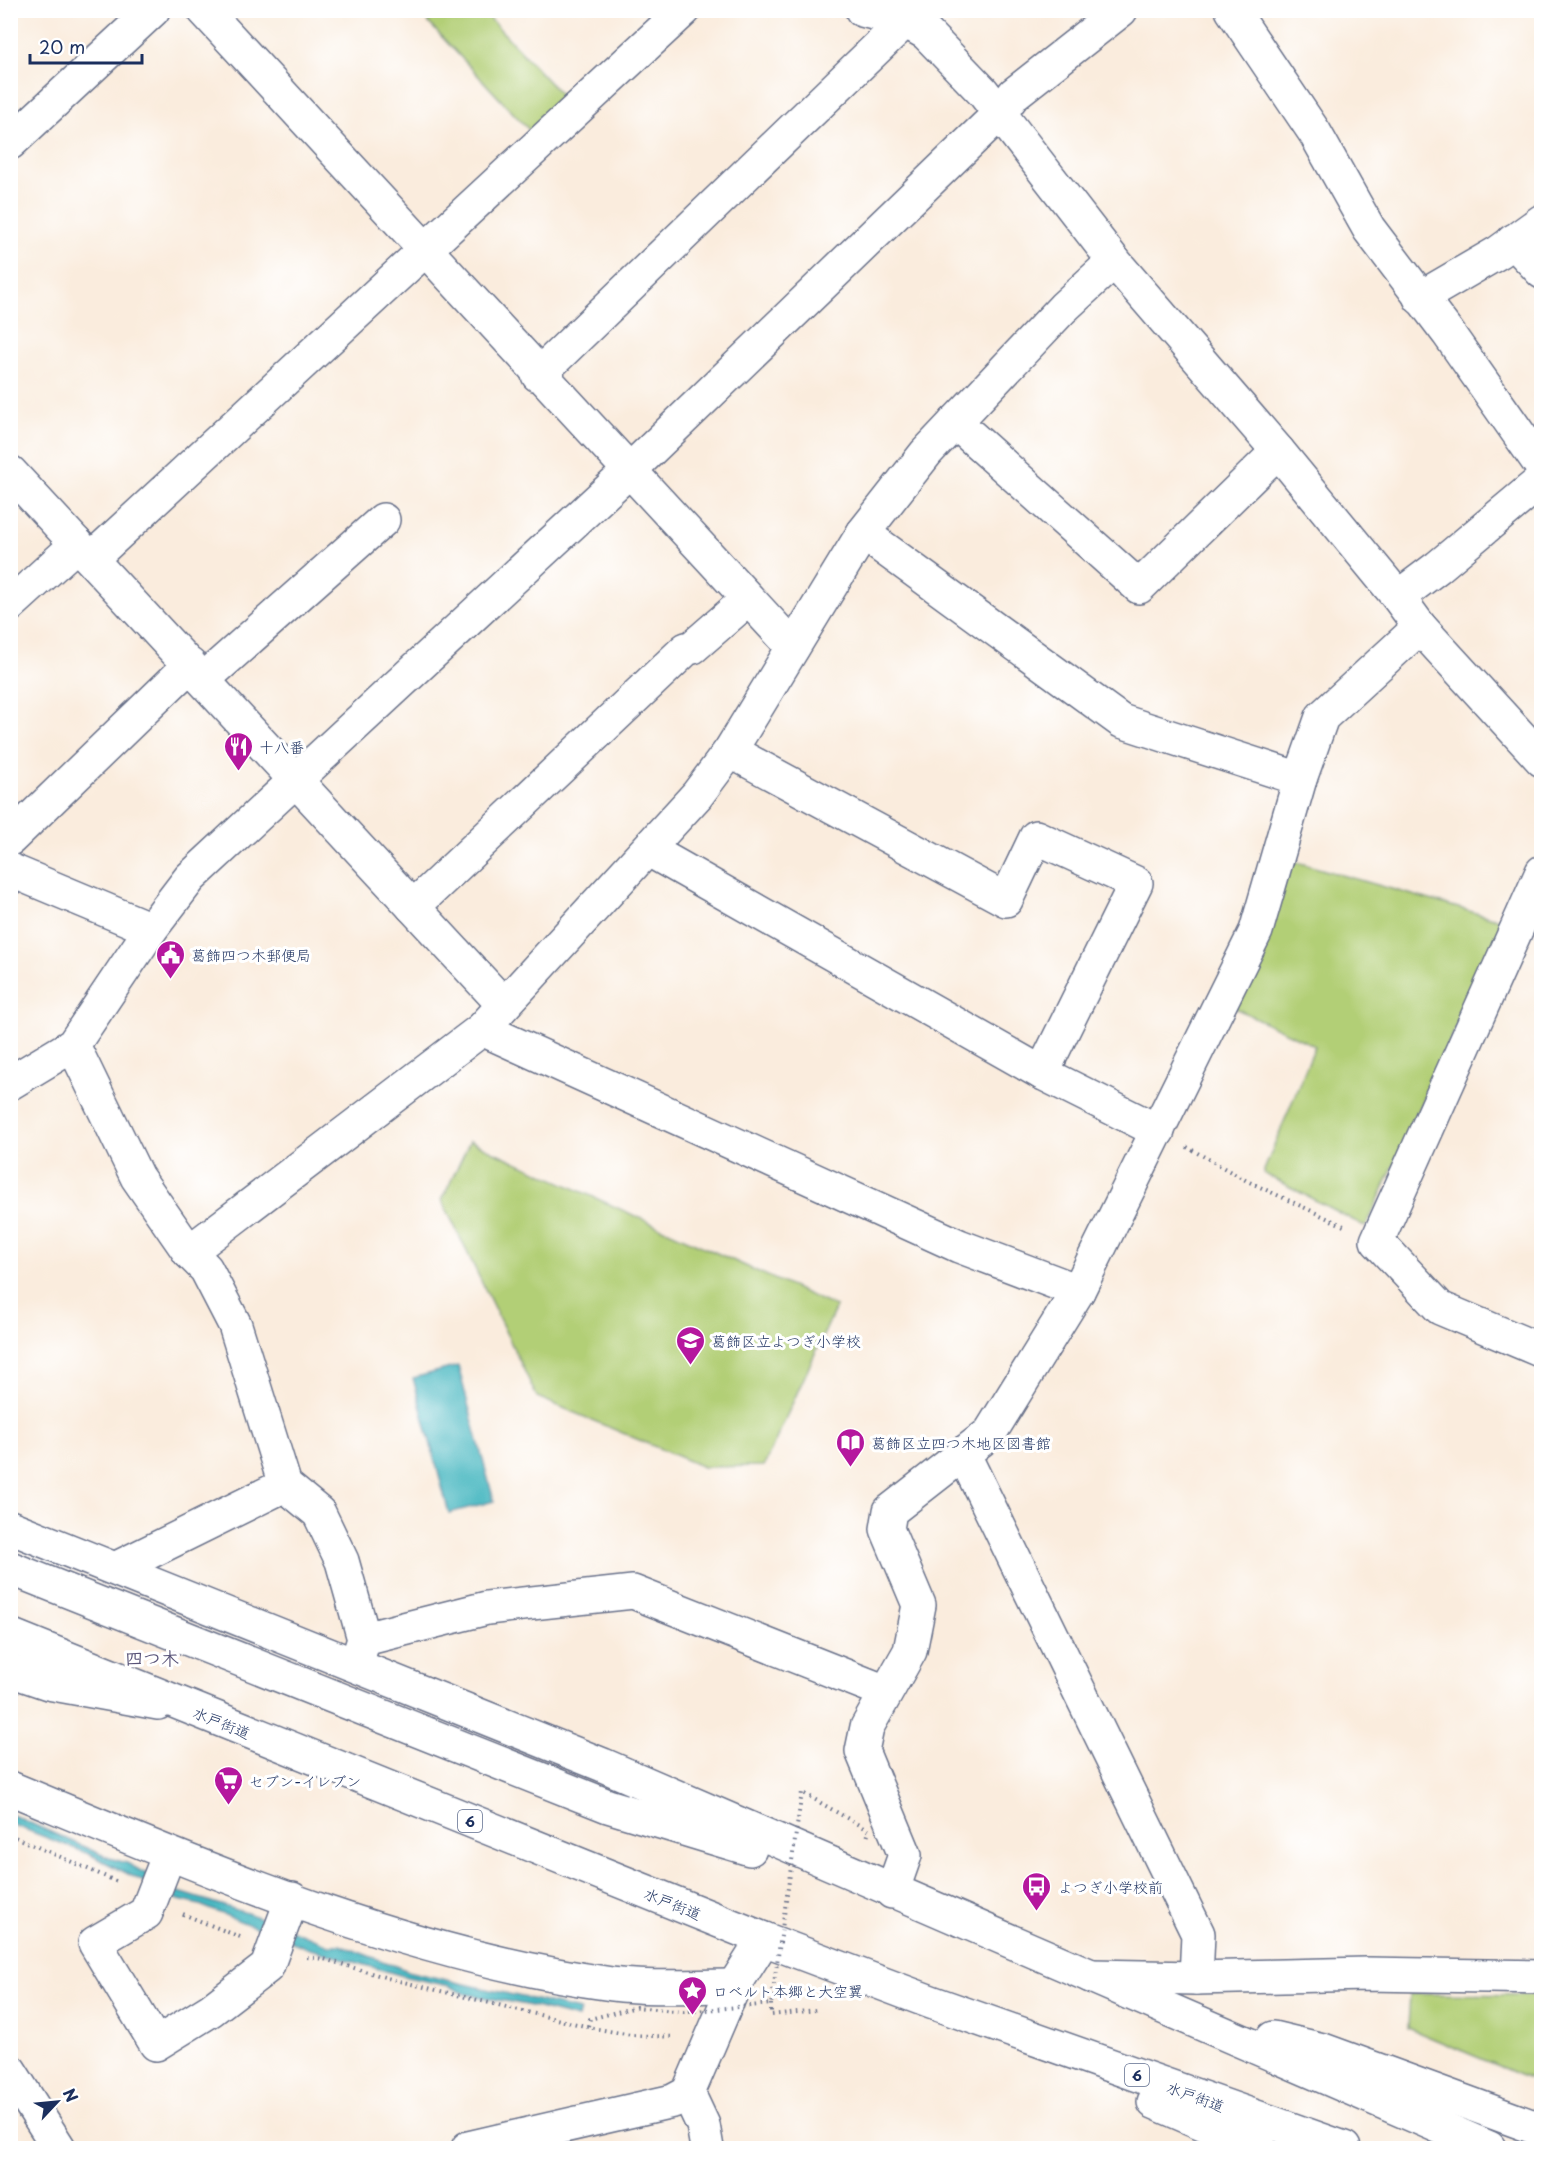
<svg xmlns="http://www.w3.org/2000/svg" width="1552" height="2159" viewBox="0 0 1552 2159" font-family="'Playpen Sans','Klee One',sans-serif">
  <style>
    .green { fill: #b2cf76; stroke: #667f6a; stroke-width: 1.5 }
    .water { fill: #49b8c1; stroke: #327490; stroke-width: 1.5 }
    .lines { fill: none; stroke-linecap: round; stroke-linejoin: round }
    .minor-casing { stroke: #69718a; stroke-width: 36 }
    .highway-casing { stroke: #69718a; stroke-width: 36 }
    .path { stroke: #69718a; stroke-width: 4; stroke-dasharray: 1.5 4.5; stroke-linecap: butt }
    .minor { stroke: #fff; stroke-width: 33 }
    .highway { stroke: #fff; stroke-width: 33 }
    .path-bridge { stroke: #69718a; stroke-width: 4; stroke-dasharray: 1.5 4.5; stroke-linecap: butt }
    .labels { text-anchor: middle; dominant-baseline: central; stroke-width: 6; stroke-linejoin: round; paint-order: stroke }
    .shield { fill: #fff; stroke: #5f6d8e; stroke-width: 1.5 }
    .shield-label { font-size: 14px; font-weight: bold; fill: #1b2f5e }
    .poi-label { font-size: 15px; fill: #1b2f5e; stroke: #fff; text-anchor: start }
    .street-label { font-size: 15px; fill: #1b2f5e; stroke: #fff }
    .quarter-label { font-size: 18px; font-weight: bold; fill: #585378; stroke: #fff }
  </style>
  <rect width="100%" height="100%" fill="#fff"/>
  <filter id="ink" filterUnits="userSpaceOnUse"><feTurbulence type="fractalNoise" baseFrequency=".0167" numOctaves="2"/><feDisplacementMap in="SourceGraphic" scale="12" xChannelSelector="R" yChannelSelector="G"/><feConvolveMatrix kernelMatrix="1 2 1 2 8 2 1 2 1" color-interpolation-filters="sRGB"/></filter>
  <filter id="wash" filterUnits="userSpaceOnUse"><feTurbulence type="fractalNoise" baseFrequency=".008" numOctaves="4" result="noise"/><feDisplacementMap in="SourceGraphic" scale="24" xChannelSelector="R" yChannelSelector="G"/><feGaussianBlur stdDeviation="1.35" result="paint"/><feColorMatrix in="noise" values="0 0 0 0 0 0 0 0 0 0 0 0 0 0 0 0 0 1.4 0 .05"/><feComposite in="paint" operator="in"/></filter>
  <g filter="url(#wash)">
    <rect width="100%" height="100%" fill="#faecdd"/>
    <g class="green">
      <polygon points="439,11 483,11 565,99 530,131 427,21"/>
      <polygon points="1293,861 1504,921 1366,1227 1263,1173 1315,1046 1235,1008"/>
      <polygon points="470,1141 836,1307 764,1466 703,1467 537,1397 442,1200"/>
      <polygon points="1410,1994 1541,1995 1541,2084 1408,2028"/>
    </g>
    <g class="water">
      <polygon points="458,1366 494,1501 449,1513 413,1378"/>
      <polygon points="10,1814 109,1858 127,1863 176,1891 250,1914 329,1945 340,1945 411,1972 580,2010 578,2018 527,2005 465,1994 450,1986 407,1977 310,1949 200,1905 179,1900 89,1854 11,1824"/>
    </g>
  </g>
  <g filter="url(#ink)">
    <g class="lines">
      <defs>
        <g id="minor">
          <polyline points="204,10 793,647"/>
          <polyline points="862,10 905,21 926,33 983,92 1114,261 1278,451 1398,597 1420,627 1542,760"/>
          <polyline points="1232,10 1315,133 1369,229 1448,333 1542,467"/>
          <polyline points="10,143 153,10"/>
          <polyline points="1513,241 1542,272"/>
          <polyline points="1420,298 1499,252 1542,221"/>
          <polyline points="538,375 905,21"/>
          <polyline points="955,422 1139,587 1278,451"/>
          <polyline points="10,472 503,1004"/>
          <polyline points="863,533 1121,721 1300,779"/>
          <polyline points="91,559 684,10"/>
          <polyline points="1398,597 1438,567 1542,480"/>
          <polyline points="10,605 77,544"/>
          <polyline points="204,679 383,520"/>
          <polyline points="730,751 1006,900 1036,837 1136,883 1042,1073"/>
          <polyline points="10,839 190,665"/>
          <polyline points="649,850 1042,1073 1158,1131"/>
          <polyline points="10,870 151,929"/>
          <polyline points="1542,872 1377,1241 1440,1308 1542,1351"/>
          <polyline points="413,907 686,649 693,647 748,599"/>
          <polyline points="482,1029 959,1246 1078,1291"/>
          <polyline points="73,1045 137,1177 189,1252 206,1269 235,1325 285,1485 319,1513 342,1561 364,1639 356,1664"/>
          <polyline points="10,1083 73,1045 151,929 190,878 629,471 1000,113 1014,94 1121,10"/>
          <polyline points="189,1252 482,1029 697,795 730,751 863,533 926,453 1063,308 1114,261"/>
          <polyline points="963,1453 1198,1934 1196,1978"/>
          <polyline points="117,1568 285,1485"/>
          <polyline points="364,1639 487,1608 633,1592 886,1692"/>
          <polyline points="10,1670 48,1683 158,1703"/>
          <path d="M 10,1788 C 204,1868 403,1955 612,1984 C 652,1989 694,1986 734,1986"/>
          <polyline points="169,1854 146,1913 95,1943 156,2044 211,2010 267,1967 292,1899"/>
          <polyline points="892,1892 905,1855 862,1751 867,1727 910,1651 919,1605 887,1529 890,1511 990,1433 1078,1291 1256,931 1300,779 1322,717 1420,627"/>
          <polyline points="1091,1976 1196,1978 1366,1974 1542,1977"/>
          <polyline points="10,2071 59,2148"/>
          <polyline points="688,2093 703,2125 707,2148"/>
          <polyline points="468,2148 673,2101 688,2093 734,1986 764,1939"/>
        </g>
        <g id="highway">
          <polyline points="10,1527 603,1765 1489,2148"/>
          <polyline points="10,1568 608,1806 750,1849"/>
          <polyline points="10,1635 764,1939 931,2002 1344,2148"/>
          <polyline points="1273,2038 1323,2050 1542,2130"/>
          <polyline points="1154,2102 1260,2148"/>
        </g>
      </defs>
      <use href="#minor" class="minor-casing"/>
      <use href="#highway" class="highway-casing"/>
      <g class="path">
        <polyline points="1187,1147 1247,1181 1344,1226"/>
        <polyline points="10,1835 120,1883"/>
        <polyline points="183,1914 240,1937"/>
        <polyline points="307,1957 324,1959 391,1979 593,2028 631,2035 674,2037"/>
        <polyline points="771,2004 771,2015 816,2010"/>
      </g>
      <use href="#minor" class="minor"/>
      <use href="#highway" class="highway"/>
      <polyline class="path-bridge" points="588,2026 590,2019 636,2007 684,2012 771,2004 802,1792 869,1831 867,1838"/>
    </g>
  </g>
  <defs>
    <symbol id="restaurant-pin" viewBox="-11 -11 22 30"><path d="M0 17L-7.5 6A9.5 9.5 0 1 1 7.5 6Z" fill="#b5179e" stroke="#fff"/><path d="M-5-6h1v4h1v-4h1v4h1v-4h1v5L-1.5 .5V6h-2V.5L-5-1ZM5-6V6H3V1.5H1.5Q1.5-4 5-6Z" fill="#fff"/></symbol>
    <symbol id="civic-pin" viewBox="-11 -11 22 30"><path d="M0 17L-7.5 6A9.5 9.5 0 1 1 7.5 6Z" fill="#b5179e" stroke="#fff"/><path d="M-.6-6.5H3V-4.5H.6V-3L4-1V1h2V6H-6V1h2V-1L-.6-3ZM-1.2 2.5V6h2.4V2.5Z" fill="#fff"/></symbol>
    <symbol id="school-pin" viewBox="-11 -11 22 30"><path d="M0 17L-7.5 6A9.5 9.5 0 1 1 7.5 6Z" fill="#b5179e" stroke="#fff"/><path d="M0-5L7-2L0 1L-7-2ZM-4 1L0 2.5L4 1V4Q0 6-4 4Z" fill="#fff"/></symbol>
    <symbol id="library-pin" viewBox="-11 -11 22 30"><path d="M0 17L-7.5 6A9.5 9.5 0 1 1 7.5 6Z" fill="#b5179e" stroke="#fff"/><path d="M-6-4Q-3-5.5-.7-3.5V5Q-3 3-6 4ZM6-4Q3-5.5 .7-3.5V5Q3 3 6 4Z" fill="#fff"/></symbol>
    <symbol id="supermarket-pin" viewBox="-11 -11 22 30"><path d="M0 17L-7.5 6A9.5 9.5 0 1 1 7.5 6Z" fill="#b5179e" stroke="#fff"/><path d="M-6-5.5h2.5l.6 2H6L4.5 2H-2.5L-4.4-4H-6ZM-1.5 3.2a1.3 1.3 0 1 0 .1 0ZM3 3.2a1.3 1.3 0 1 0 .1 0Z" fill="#fff"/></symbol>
    <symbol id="bus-pin" viewBox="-11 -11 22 30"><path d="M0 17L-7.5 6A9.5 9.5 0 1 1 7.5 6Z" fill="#b5179e" stroke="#fff"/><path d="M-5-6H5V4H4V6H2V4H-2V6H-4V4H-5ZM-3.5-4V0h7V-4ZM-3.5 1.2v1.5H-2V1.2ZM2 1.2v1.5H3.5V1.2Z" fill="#fff"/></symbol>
    <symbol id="sight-pin" viewBox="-11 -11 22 30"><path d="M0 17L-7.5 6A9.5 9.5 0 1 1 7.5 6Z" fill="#b5179e" stroke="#fff"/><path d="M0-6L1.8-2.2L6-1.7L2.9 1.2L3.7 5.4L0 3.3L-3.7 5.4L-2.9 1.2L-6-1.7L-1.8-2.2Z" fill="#fff"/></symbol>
  </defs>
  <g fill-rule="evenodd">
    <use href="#restaurant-pin" x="222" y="730" width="33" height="45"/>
    <use href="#civic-pin" x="154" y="938" width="33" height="45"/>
    <use href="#school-pin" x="674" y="1324" width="33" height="45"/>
    <use href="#library-pin" x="834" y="1426" width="33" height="45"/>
    <use href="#supermarket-pin" x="212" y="1764" width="33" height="45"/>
    <use href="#bus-pin" x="1020" y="1870" width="33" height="45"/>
    <use href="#sight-pin" x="676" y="1974" width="33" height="45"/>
  </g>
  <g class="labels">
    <g class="shield">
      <rect x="458" y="1810" width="24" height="22" rx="4.5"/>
      <rect x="1125" y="2064" width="24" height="22" rx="4.5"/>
    </g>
    <g class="shield-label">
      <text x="470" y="1821">6</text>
      <text x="1137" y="2075">6</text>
    </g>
    <g class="poi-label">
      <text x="259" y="746">十八番</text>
      <text x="191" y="954">葛飾四つ木郵便局</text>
      <text x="711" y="1340">葛飾区立よつぎ小学校</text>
      <text x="871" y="1442">葛飾区立四つ木地区図書館</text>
      <text x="249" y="1780">セブン-イレブン</text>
      <text x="1058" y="1886">よつぎ小学校前</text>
      <text x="713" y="1990">ロベルト本郷と大空翼</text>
    </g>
    <g class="street-label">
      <text transform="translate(222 1722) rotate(22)">水戸街道</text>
      <text transform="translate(673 1903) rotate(22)">水戸街道</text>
      <text transform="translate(1196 2096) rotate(20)">水戸街道</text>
    </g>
    <g class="quarter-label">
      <text x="152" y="1657">四つ木</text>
    </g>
  </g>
  <rect width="1552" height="2159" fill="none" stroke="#fff" stroke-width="36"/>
  <g transform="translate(57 2102) rotate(64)" stroke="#ffffff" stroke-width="4.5" paint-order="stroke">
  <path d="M0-4.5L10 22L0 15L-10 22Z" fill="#1b2f5e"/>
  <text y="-9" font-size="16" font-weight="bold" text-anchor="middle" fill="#1b2f5e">N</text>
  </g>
  <path d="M30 54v9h112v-9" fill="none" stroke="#1b2f5e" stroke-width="3"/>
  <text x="39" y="54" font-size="18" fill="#1b2f5e" stroke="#ffffff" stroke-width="4.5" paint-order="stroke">20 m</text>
</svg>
